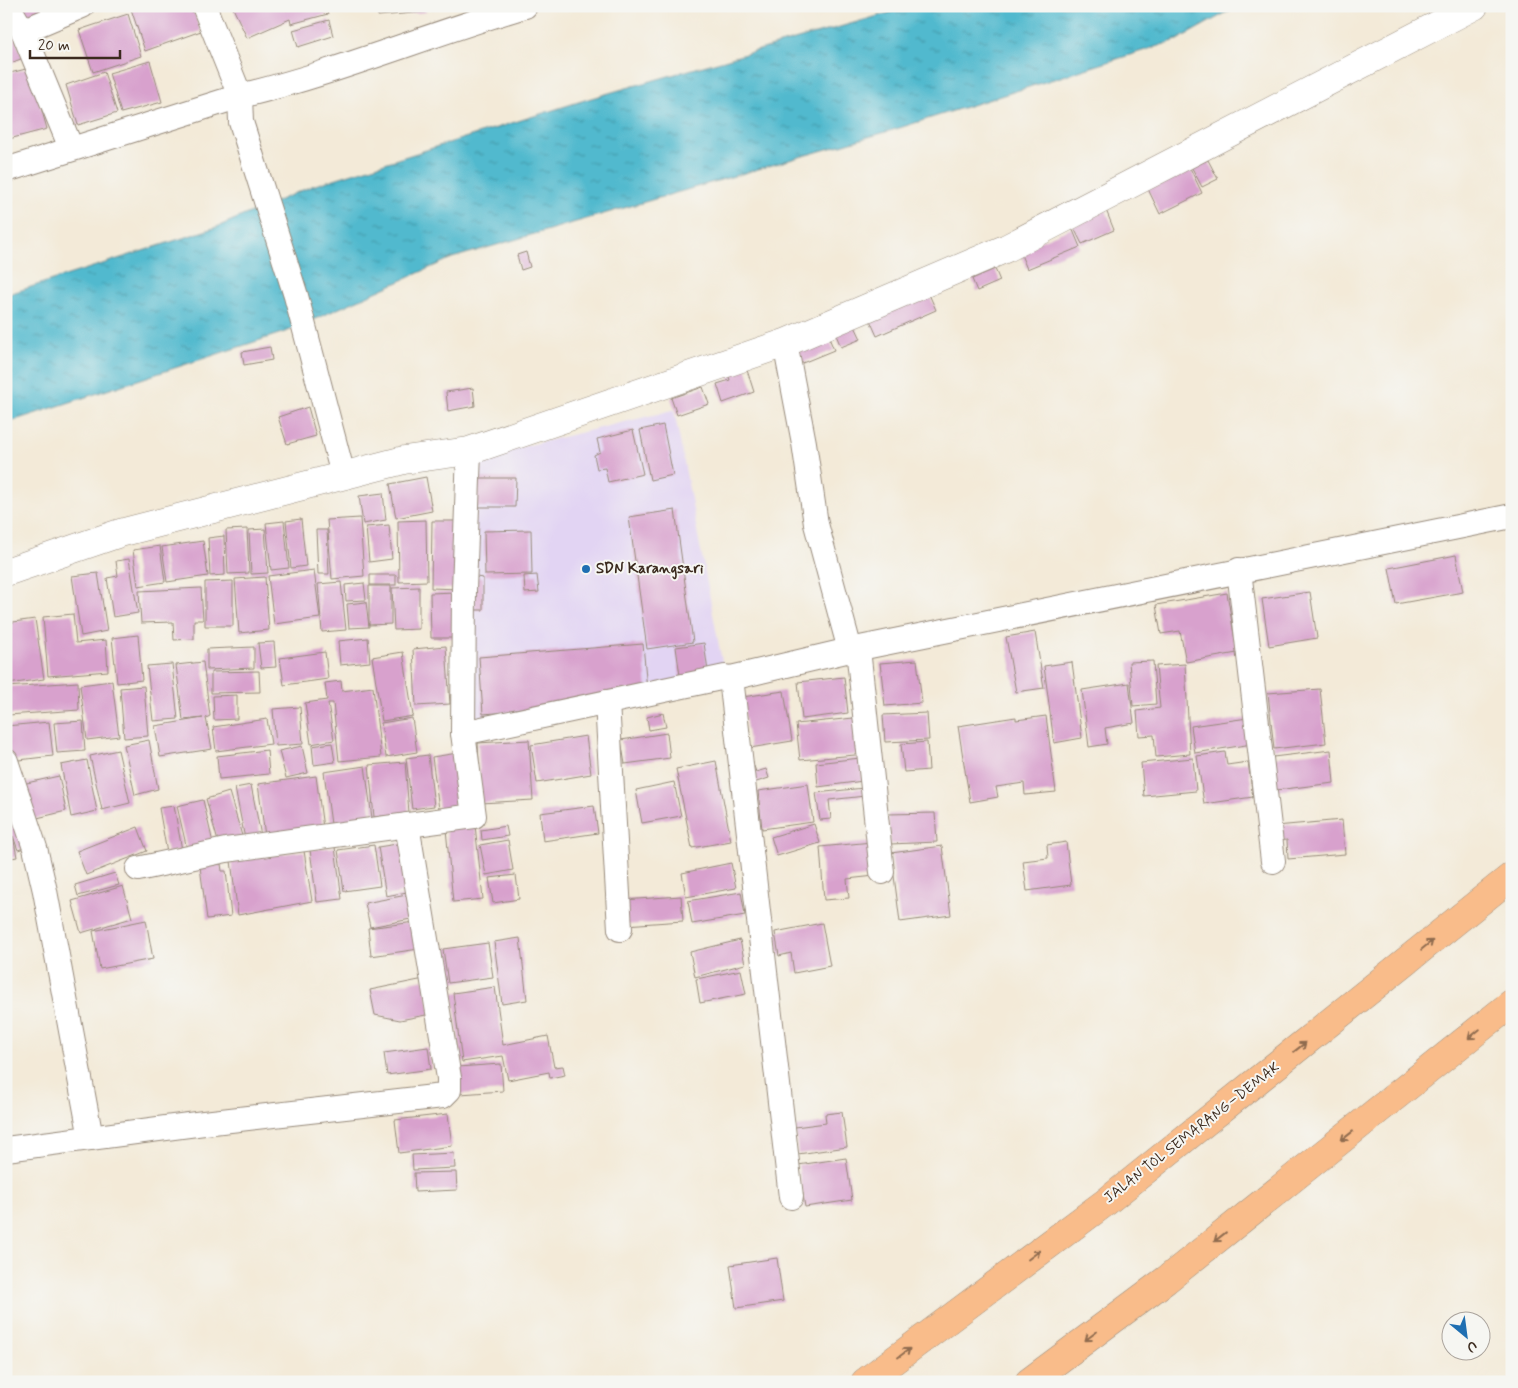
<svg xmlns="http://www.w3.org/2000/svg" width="1518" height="1388" viewBox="0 0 1518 1388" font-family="Mynerve,sans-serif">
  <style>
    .built { fill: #e2d4f3 }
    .water { fill: url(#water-ripples); stroke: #467276 }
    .building { fill: #d8a1cd }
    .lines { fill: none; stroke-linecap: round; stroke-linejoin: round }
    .minor-casing { stroke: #978a7b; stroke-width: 26 }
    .tertiary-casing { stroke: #978a7b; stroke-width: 29 }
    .motorway-casing { stroke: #978a7b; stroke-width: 29 }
    .minor { stroke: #fff; stroke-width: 24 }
    .tertiary { stroke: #fff; stroke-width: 28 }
    .motorway { stroke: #f9bc8a; stroke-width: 28 }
    .oneway { stroke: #906c4f }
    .poi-dot { fill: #1f6fb2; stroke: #f6f6f2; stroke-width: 2 }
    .labels { text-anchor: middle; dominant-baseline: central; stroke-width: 4; stroke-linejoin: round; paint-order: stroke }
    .poi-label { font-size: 15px; font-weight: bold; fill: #3b2a1e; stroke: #f6f6f2; text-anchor: start }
    .street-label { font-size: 15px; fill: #3b2a1e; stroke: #f6f6f2 }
  </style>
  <defs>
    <pattern id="water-ripples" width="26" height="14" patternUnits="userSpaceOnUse" patternTransform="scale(1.25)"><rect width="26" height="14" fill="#51b9ce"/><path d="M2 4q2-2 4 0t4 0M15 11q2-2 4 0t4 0" fill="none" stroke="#4497a7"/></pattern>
  </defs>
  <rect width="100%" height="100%" fill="#f6f6f2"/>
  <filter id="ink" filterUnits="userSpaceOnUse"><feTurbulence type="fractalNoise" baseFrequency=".02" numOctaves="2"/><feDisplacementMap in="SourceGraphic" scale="10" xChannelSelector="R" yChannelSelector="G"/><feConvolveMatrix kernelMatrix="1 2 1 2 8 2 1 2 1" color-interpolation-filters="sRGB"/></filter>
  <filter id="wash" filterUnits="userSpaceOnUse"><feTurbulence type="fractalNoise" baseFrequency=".0096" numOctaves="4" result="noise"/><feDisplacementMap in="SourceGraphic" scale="20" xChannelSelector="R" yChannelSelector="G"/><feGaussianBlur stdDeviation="1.12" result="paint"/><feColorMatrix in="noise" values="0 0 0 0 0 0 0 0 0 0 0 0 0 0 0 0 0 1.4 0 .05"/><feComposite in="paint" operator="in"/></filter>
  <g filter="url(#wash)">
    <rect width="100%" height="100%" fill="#f3ead8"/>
    <polygon class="built" points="674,410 725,677 466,724 468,460"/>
    <polygon class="water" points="913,6 1238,6 1177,40 896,129 452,258 288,331 6,423 6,295 217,227 312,186 588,99"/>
    <g id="blocks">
      <g class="building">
        <polygon points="23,6 50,6 27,16"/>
        <polygon points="130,6 192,6 201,31 145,51"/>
        <polygon points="237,6 285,6 286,10 300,6 325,6 328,14 291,24 290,19 247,38 233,8"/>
        <polygon points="378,6 425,6 426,12 378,16"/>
        <polygon points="128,14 141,56 93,72 79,30"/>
        <polygon points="329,20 333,36 298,47 293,30"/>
        <polygon points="11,28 23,58 6,65 6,30"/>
        <polygon points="150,61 162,102 121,113 109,73"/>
        <polygon points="30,68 47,129 9,139 6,128 6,74"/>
        <polygon points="104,72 117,113 78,125 66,85"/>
        <polygon points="1208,160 1218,179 1202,187 1192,168"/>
        <polygon points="1190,168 1202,193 1160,214 1148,189"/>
        <polygon points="1106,210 1114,230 1082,244 1073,226"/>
        <polygon points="1072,228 1080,247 1027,269 1019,250"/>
        <polygon points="526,252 530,267 521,270 517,255"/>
        <polygon points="995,269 1000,281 977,291 972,279"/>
        <polygon points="928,292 936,310 877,336 869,318"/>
        <polygon points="853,322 861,339 841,347 834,330"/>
        <polygon points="827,333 834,350 800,364 793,347"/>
        <polygon points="270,347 272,360 244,365 242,352"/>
        <polygon points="746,367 754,392 723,403 717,384 730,380 728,373"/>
        <polygon points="703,387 709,404 677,415 671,398"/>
        <polygon points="473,388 475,406 448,411 446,392"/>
        <polygon points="308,407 316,436 287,444 278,417"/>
        <polygon points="663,425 673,475 650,480 640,430"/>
        <polygon points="633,430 643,474 608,482 605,468 597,469 594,455 600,452 597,439"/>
        <polygon points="426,477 432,511 396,518 390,484"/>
        <polygon points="477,478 516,478 515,507 476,507"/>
        <polygon points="383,493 386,520 363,524 359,496"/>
        <polygon points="675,510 693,642 647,649 629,517"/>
        <polygon points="360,518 364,576 332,579 327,520"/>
        <polygon points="301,519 306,566 291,568 286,521"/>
        <polygon points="426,520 427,581 399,582 398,521"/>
        <polygon points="284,521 289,568 271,570 266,523"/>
        <polygon points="432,521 459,521 458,589 431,588"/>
        <polygon points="389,525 392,559 369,562 366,527"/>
        <polygon points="247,529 249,573 228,574 226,530"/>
        <polygon points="265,529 268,573 251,574 249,530"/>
        <polygon points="316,530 327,530 329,574 318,574"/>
        <polygon points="531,530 532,574 485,575 484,531"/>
        <polygon points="224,536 225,575 210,576 208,538"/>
        <polygon points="203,541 208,576 167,582 162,547"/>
        <polygon points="160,546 165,582 138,586 133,550"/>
        <polygon points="1456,555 1463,592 1396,604 1389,568"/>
        <polygon points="129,559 138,613 113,617 107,578 118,576 116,561"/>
        <polygon points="314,570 320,618 274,624 268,576"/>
        <polygon points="98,573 107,631 81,636 72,576"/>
        <rect x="370" y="575" width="26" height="10"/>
        <polygon points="537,575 539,592 525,593 524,576"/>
        <polygon points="265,577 269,630 239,633 235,579"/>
        <polygon points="476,577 483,578 483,610 475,610"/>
        <polygon points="233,581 233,626 205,626 205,582"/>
        <polygon points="341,582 346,630 322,632 318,584"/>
        <polygon points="364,583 366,600 346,601 345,585"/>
        <polygon points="369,586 391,586 391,624 369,625"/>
        <polygon points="419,587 419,629 394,630 392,588"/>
        <polygon points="201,588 203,620 194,620 194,639 174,640 173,622 141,623 139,591"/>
        <polygon points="455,592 456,638 431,638 430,593"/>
        <polygon points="1310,592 1317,638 1269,646 1262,599"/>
        <polygon points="1227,593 1237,653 1186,662 1180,631 1161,634 1156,605"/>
        <polygon points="366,602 369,627 349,628 347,604"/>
        <polygon points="73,614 76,643 106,640 108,671 48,676 43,617"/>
        <polygon points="35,619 44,679 8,684 6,623"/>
        <polygon points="1035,632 1044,688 1016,692 1006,637"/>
        <polygon points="138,635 142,680 117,683 112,638"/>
        <polygon points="368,638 370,662 340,665 338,641"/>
        <polygon points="274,642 276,667 261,668 258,643"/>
        <polygon points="704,643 710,686 682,690 676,647"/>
        <polygon points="643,644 648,701 483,714 479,657"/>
        <polygon points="446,646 450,704 416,706 413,649"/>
        <polygon points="254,647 254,668 207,670 207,649"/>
        <polygon points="325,652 328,679 284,685 280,658"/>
        <polygon points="403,652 413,716 382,721 372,657"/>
        <polygon points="917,660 922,703 885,706 880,663"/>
        <polygon points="1153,661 1156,704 1133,706 1129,662"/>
        <polygon points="203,662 210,716 206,718 212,749 160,757 155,726 203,718 183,720 176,665"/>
        <polygon points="1072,662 1082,738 1054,743 1044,666"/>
        <polygon points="172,664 178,719 153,721 147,666"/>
        <polygon points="1185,664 1190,754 1156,757 1154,735 1139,736 1137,711 1160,708 1156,666"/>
        <polygon points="259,671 260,692 211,693 211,672"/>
        <polygon points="844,677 848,713 802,719 798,682"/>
        <polygon points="112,681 119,736 87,740 80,685"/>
        <polygon points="341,681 342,691 373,687 381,757 339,761 333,703 328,703 334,740 311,744 305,703 327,700 325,683"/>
        <polygon points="78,682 79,710 8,715 6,687"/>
        <polygon points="1129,683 1134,723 1105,728 1107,744 1089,747 1082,690"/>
        <polygon points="144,686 148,736 124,738 120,688"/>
        <polygon points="1320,689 1326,743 1274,749 1268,693"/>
        <polygon points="784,691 792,741 750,748 742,697"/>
        <polygon points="237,695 237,719 214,720 213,696"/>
        <polygon points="300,707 303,744 276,746 273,709"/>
        <polygon points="663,713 666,727 649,730 647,717"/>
        <polygon points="927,713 929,740 885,742 883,715"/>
        <polygon points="1046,716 1056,792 1025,795 1024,783 996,787 998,797 970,802 958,726 1016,717 1016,720"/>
        <polygon points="863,717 866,754 800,760 796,724"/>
        <polygon points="412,718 417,752 386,757 381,723"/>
        <polygon points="1248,718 1252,744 1195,753 1191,726"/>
        <polygon points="267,719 271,744 216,751 213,727"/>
        <polygon points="83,721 85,751 57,753 54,723"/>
        <polygon points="49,722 53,756 10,761 6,726"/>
        <polygon points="667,733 670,758 625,764 621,740"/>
        <polygon points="586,736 591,774 537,783 531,745"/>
        <polygon points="149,740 158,789 135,795 124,745"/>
        <polygon points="529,740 533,800 481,803 478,743"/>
        <polygon points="927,742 929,770 904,772 901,744"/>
        <polygon points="332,743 335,762 314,765 312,746"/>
        <polygon points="302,746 308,773 286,778 279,751"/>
        <polygon points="118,750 130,803 102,810 90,756"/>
        <polygon points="267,750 269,774 219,779 217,756"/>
        <polygon points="1331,750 1334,783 1276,790 1273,757"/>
        <polygon points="1225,752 1227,765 1248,762 1253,797 1204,804 1197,756"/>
        <polygon points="458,753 465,805 439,809 432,757"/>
        <polygon points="428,755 434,806 412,809 406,758"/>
        <polygon points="860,758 863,781 818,787 816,763"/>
        <polygon points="1193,758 1196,791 1144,796 1141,763"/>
        <polygon points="87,760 97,811 71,817 61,765"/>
        <polygon points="716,761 731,841 692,848 676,769"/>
        <polygon points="405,762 409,813 374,817 369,765"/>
        <polygon points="365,766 372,818 331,824 324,772"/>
        <polygon points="754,766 756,772 766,769 769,778 750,784 745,769"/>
        <polygon points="59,776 66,811 29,820 22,784"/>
        <polygon points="316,776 323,828 265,836 258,784"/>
        <polygon points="674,782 681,816 642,823 636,790"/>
        <polygon points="808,784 813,822 762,829 758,791"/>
        <polygon points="251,785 261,836 245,839 235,788"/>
        <polygon points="864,788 865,796 829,800 831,819 820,820 816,793"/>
        <polygon points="229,792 243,839 219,845 206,799"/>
        <polygon points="203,800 213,843 187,849 177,806"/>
        <polygon points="6,803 11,822 19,820 27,847 18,850 13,836 17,857 6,859"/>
        <polygon points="174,806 182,850 167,853 159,808"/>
        <polygon points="594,806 598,833 543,841 540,813"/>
        <polygon points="935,813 937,842 890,844 888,814"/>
        <polygon points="1342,820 1345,854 1288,859 1287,840 1277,841 1276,826"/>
        <polygon points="814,824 820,843 777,856 771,837"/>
        <polygon points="475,825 483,899 453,902 446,829"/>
        <polygon points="506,826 508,836 482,840 481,830"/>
        <polygon points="138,827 147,851 86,875 77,851"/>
        <polygon points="508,840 513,870 486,875 480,845"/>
        <polygon points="872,842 875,876 847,879 849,898 824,900 820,847"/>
        <polygon points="1066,842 1071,885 1027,891 1023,861 1048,858 1047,845"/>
        <polygon points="403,843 412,891 386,896 378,847"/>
        <polygon points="374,845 380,886 344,891 338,850"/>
        <polygon points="942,846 951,915 900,922 891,853"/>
        <polygon points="335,847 342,899 317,902 310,850"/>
        <polygon points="304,851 312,901 238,915 231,861"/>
        <polygon points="731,863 736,888 686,897 682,873"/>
        <polygon points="221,864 222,871 226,871 231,916 207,919 200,867"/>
        <polygon points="115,873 119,885 78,896 75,885"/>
        <polygon points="516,875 519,899 493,903 489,878"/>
        <polygon points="123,886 132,918 81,933 72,901"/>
        <polygon points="741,892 745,915 692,924 688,901"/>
        <polygon points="412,894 416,918 370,927 365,903"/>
        <polygon points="681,896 683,921 625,925 623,900"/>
        <polygon points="146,920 153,959 100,969 93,931"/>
        <polygon points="415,922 419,949 371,956 368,928"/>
        <polygon points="822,923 830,966 794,973 791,953 779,956 775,932"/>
        <polygon points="520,938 527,1000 502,1004 494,942"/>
        <polygon points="740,940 745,964 695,977 690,952"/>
        <polygon points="488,943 493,977 448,983 443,949"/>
        <polygon points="741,970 746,994 700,1003 696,979"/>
        <polygon points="424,979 431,1014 400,1020 375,1015 370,990"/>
        <polygon points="495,987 503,1045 548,1036 554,1067 563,1066 565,1075 550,1078 549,1072 508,1080 503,1056 462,1062 453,993"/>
        <polygon points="428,1047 431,1069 387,1075 384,1053"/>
        <polygon points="501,1064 503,1091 460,1094 458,1067"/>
        <polygon points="842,1112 847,1147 798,1154 795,1127 826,1123 825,1114"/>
        <polygon points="448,1114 452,1146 399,1153 395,1120"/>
        <polygon points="454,1153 455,1168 413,1170 412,1155"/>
        <polygon points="846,1158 852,1200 805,1207 798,1165"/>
        <polygon points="456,1172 457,1190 415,1192 414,1173"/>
        <polygon points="777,1258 783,1301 736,1308 730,1265"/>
      </g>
    </g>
  </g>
  <g filter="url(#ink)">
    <use href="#blocks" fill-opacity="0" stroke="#978a7b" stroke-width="1"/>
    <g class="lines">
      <defs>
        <g id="minor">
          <polyline points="8,6 23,31 71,148"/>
          <polyline points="204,6 240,96 241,122 296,296 343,475"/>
          <polyline points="23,31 82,6"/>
          <path d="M 6,170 L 240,96 C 337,73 430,34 525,6"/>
          <polyline points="785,343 804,443 816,524 850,650"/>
          <polyline points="1239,570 1273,861"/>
          <polyline points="858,649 882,872"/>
          <polyline points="731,678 791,1197"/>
          <polyline points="607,702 620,929"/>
          <polyline points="463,733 464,590 469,451"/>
          <polyline points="6,761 35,848 45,891 91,1138"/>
          <polyline points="138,869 226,850 474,816 463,733 725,677 731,678 850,650 1512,516"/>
          <polyline points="6,1149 204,1123 443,1096 449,1090 449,1078 407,825"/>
        </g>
        <polyline id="tertiary" points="6,572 120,533 404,460 469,451 785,343 1007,248 1474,6"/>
        <g id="motorway">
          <polyline points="865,1382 1106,1202 1512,876"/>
          <polyline points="1029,1382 1166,1280 1512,1003"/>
        </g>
      </defs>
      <use href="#minor" class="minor-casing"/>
      <use href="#tertiary" class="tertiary-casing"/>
      <use href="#motorway" class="motorway-casing"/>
      <use href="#minor" class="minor"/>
      <use href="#tertiary" class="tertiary"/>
      <use href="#motorway" class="motorway"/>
    </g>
    <defs><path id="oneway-shaft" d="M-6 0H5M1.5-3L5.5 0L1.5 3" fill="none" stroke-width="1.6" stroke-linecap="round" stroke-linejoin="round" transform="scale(1.25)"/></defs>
    <g class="oneway">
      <use href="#oneway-shaft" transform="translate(1427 945) rotate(-39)"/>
      <use href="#oneway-shaft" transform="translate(1474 1034) rotate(141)"/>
      <use href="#oneway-shaft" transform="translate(1300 1047) rotate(-38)"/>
      <use href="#oneway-shaft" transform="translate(1347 1136) rotate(142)"/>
      <use href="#oneway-shaft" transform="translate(1220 1237) rotate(142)"/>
      <use href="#oneway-shaft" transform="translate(1034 1255) rotate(-37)"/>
      <use href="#oneway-shaft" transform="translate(1091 1336) rotate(143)"/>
      <use href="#oneway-shaft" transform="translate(904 1353) rotate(-37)"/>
    </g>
  </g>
  <circle class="poi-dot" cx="586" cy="569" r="5"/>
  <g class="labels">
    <g class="poi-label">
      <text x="596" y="569">SDN Karangsari</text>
    </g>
    <g class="street-label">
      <text transform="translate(1192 1133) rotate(-38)">JALAN TOL SEMARANG–DEMAK</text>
    </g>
  </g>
  <rect width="1518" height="1388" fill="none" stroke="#f6f6f2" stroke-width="25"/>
  <g transform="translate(1466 1336) rotate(151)"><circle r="24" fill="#f6f6f2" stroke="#aba49d"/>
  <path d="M0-4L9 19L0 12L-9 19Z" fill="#1f6fb2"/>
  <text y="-8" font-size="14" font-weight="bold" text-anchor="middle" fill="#3b2a1e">U</text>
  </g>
  <path d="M30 50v8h90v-8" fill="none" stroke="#3b2a1e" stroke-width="2.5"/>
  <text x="38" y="50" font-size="15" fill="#3b2a1e" stroke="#f6f6f2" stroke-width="4" paint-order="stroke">20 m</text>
</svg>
